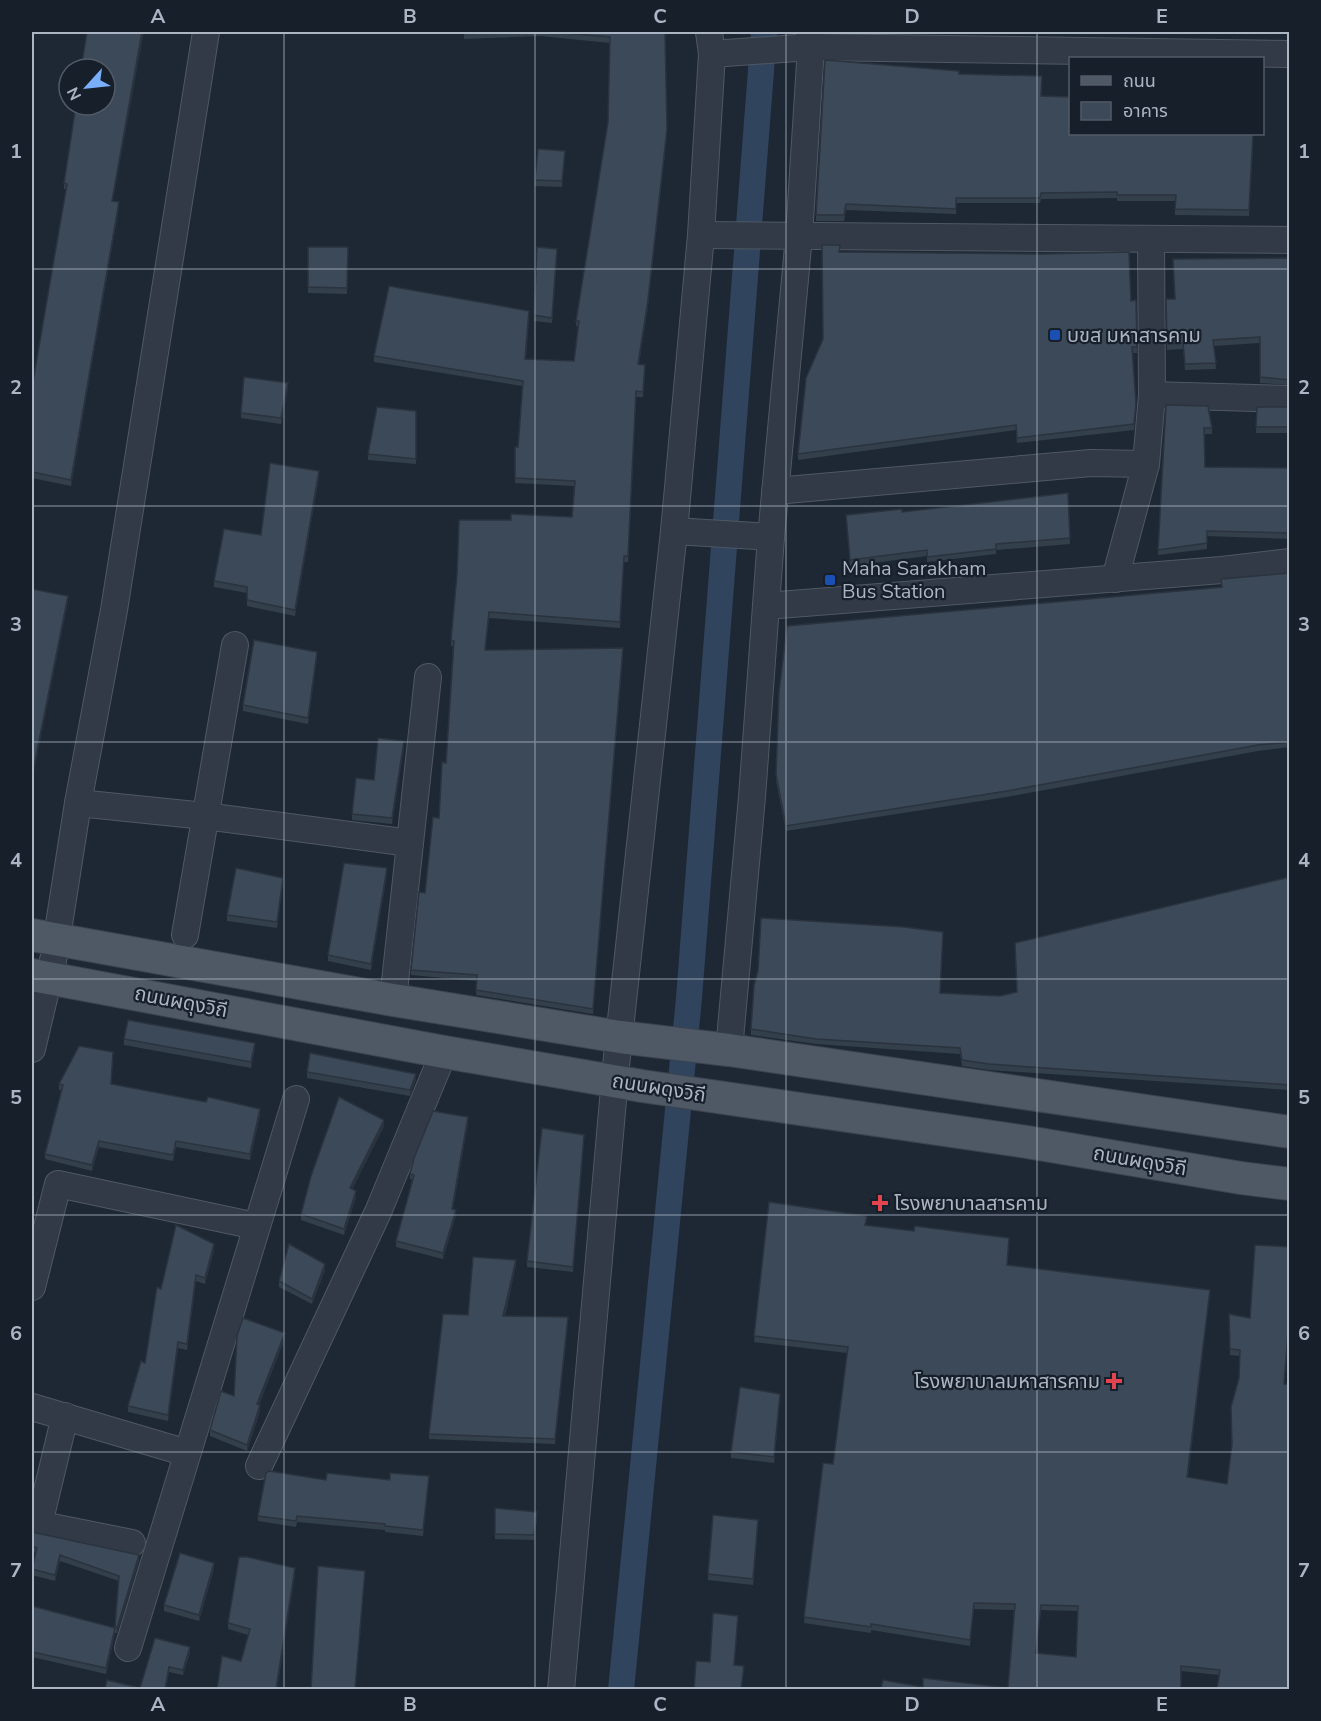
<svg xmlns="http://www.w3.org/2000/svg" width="1321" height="1721" viewBox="0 0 1321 1721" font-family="'Nunito Sans','Noto Sans Thai',sans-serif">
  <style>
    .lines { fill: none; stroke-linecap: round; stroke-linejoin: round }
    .canal { stroke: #30445d; stroke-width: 26 }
    .minor-casing { stroke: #4f5864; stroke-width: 28 }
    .major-casing { stroke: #3b434f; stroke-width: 34 }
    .minor { stroke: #313a46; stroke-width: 26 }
    .major { stroke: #4f5966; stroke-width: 32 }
    .wall { fill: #343f4c; fill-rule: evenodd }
    .shaded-wall { fill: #2a333e }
    .building { fill: #3c4958; stroke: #2a333e; stroke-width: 1.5; fill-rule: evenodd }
    .grid { fill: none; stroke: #abb5c3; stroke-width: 1.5; stroke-opacity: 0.55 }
    .transit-dot { fill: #1a4fb4; stroke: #171f2a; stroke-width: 2 }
    .health-dot { fill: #e0444e; stroke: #171f2a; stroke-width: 2 }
    .labels { text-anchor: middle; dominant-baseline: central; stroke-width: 4.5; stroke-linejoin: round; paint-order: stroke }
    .poi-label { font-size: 20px; fill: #abb5c3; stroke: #171f2a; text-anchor: start }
    .street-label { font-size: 20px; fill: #abb5c3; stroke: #171f2a }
    .neatline { fill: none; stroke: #abb5c3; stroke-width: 2 }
    .grid-label { font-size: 20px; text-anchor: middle; font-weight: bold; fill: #abb5c3 }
  </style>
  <rect width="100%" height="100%" fill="#1e2835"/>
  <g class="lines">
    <polyline class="canal" points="621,1690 689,998 764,32"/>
    <defs>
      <g id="minor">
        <polyline points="712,54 811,47 1290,54"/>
        <polyline points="701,235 1290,240"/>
        <polyline points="1152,395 1290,399"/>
        <polyline points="1146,464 1152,395 1151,240"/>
        <polyline points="775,491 1091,463 1146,464 1115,579"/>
        <polyline points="674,531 771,537"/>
        <polyline points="766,606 1222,570 1290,562"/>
        <polyline points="78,803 205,816 410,843"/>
        <polyline points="185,935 235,645"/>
        <polyline points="393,1000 428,677"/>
        <polyline points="32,1049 54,956 78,803 114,610 206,32"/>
        <polyline points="729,1050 752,797 771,537 799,236 811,47 809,32"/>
        <polyline points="32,1287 58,1184 256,1226"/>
        <polyline points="32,1407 187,1453"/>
        <polyline points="259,1466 378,1212 444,1052"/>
        <polyline points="32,1523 132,1543"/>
        <polyline points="39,1524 65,1416"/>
        <polyline points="128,1648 296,1099"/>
        <polyline points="561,1690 616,1066 674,531 701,235 712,54 709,32"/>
      </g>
      <g id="major">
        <polyline points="32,935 393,1000 620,1037 729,1050 1290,1132"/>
        <polyline points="32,975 444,1052 642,1086 1027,1142 1241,1178 1290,1184"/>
      </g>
    </defs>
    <use href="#minor" class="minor-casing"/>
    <use href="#major" class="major-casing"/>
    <use href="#minor" class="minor"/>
    <use href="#major" class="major"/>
  </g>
  <g class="wall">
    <polygon points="464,32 665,32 667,135 648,306 639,364 645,370 643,397 636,397 628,562 624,562 620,628 489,618 485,650 623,653 593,1014 476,995 477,981 411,975 411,970 439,818 446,763 453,646 451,646 451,640 511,520 572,517 574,486 515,483 515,447 518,447 522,386 374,362 374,356 529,317 526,359 574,361 579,327 576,326 576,321 608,122 610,43 540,36 464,39"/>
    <polygon points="959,74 1041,96 1253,134 1249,216 1175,215 1175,201 1117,201 1117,198 1041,199 1040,203 956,203 956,214 846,210 844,221 816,221 816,215"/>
    <polygon points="565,151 562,187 535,186 535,180"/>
    <polygon points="64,183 113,201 119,207 71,486 32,478 32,387 66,189 64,189"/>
    <polygon points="308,247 348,247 347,294 308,293"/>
    <polygon points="537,247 557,255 552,323 534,321"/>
    <polygon points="840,252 1131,301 1136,300 1137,353 1133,353 1136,409 1134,430 1017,443 1016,430 798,460 798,454 823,339"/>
    <polygon points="1290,258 1290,385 1260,383 1260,343 1214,346 1216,369 1185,370 1183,349 1167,350 1166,299 1175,299"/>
    <polygon points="288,389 281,424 241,418 241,413"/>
    <polygon points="1166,405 1212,428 1212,434 1204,434 1205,467 1290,468 1290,539 1207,536 1207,549 1158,555"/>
    <polygon points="1257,407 1290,407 1290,433 1256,433"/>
    <polygon points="416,411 416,464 368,460 368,454"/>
    <polygon points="319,477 295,616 247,606 247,593 214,587 214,581"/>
    <polygon points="1068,493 1070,544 996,550 996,554 927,562 927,556 850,566 846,515 902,512"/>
    <polygon points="1290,573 1290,747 1258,751 1007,797 786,831 776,781 776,775 1221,587 1221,579"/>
    <polygon points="317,657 308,724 243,711 243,705"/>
    <polygon points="404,746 392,824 352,820 352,814 374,780"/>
    <polygon points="387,874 371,970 328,961 328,955"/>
    <polygon points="1290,877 1290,1090 989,1070 962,1066 960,1054 816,1044 751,1035 751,1029 941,993 1000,996 1017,992"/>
    <polygon points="283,883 277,928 227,921 227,915"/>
    <polygon points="124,1039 255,1048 251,1068 124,1045"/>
    <polygon points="307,1072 416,1079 410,1096 307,1078"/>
    <polygon points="59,1084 112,1084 260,1115 250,1160 176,1147 173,1161 99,1147 92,1171 45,1159 45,1154 62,1090 59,1090"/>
    <polygon points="468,1123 453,1209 456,1215 443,1259 396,1247 396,1241 413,1180 410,1179 410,1174"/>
    <polygon points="384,1126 352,1189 356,1197 344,1235 301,1220 301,1214"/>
    <polygon points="584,1140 573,1272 527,1267 527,1261"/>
    <path d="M 769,1202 L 867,1216 L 866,1225 L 914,1231 L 915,1226 L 1009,1238 L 1007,1265 L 1210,1290 L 1188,1478 L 1227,1484 L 1232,1445 L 1231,1407 L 1239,1378 L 1240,1356 L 1230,1355 L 1229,1314 L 1250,1318 L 1255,1245 L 1290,1247 L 1290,1340 L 1288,1340 L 1284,1384 L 1290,1384 L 1290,1689 L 1217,1689 L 1219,1675 L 1181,1671 L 1181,1689 L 881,1689 L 883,1680 L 923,1687 L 923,1678 L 1008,1688 L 1014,1610 L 974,1609 L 970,1646 L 871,1630 L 871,1633 L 804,1623 L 823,1463 L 833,1464 L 847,1353 L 754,1342 ZM 1041,1610 L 1078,1611 L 1076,1657 L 1036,1653 Z"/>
    <polygon points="214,1250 205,1284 196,1281 187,1350 178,1348 168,1421 128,1412 128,1406 145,1363 161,1289"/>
    <polygon points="516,1265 505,1316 568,1323 555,1444 429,1439 429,1434 468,1315"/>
    <polygon points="325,1270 312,1304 279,1287 279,1281"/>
    <polygon points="285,1338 259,1405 260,1411 247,1451 210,1436 210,1430 234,1396"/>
    <polygon points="780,1400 774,1463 731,1458 731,1452"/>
    <polygon points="326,1480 390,1480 429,1481 423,1536 385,1532 385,1530 297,1522 296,1527 258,1521 258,1516"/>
    <polygon points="495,1508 537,1518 534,1540 495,1539"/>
    <polygon points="758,1526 753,1585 708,1580 708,1574"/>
    <polygon points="32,1532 139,1561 117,1633 115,1633 106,1674 32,1657 32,1606 115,1628 119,1581 60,1561 55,1581 32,1575 32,1568 36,1553 32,1552"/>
    <polygon points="214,1569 199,1621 164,1611 164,1605"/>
    <polygon points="295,1574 277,1689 217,1689 241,1661 248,1635 228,1629 228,1623"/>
    <polygon points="155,1638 190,1653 183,1675 169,1672 166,1689 105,1689 140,1688"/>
  </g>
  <g class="shaded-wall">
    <polygon points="142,32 144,32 112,206 112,201"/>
    <polygon points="667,129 648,306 638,370 638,364"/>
    <polygon points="119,202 119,207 71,486 71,480"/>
    <polygon points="288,383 288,389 281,424 281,418"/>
    <polygon points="319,471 319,477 295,616 295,610"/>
    <polygon points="68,596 68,602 32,782 32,776"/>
    <polygon points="317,652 317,657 308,724 308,718"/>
    <polygon points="404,741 404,746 392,824 392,818"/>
    <polygon points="387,868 387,874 371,970 371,964"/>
    <polygon points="283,878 283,883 277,928 277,922"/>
    <polygon points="255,1043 255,1048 251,1068 251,1062"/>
    <polygon points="416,1074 416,1079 410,1096 410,1090"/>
    <polygon points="260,1109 260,1115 250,1160 250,1154"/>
    <polygon points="468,1117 468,1123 452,1214 452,1209"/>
    <polygon points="384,1120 384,1126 350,1194 350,1188"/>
    <polygon points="99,1141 99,1147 92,1171 92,1165"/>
    <polygon points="356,1191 356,1197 344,1235 344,1229"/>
    <polygon points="456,1210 456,1215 443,1259 443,1253"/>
    <polygon points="214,1244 214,1250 205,1284 205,1278"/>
    <polygon points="516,1260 516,1265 503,1321 503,1316"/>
    <polygon points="325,1264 325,1270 312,1304 312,1299"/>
    <polygon points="196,1275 196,1281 187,1350 187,1344"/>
    <polygon points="1210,1290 1210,1295 1187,1483 1187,1477"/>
    <polygon points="568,1317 568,1323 555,1444 555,1439"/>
    <polygon points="285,1333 285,1338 257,1410 257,1404"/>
    <polygon points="178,1342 178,1348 168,1421 168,1415"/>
    <polygon points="260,1405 260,1411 247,1451 247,1445"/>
    <polygon points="429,1476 429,1481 423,1536 423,1530"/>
    <polygon points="60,1555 60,1561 55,1581 55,1575"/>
    <polygon points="139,1555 139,1561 117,1633 117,1628"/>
    <polygon points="214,1563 214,1569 199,1621 199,1615"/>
    <polygon points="295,1568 295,1574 277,1689 276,1689"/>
    <polygon points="115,1628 115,1634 106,1674 106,1668"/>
    <polygon points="190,1647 190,1653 183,1675 183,1670"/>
    <polygon points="169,1667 169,1672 166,1689 165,1689"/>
  </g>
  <g class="building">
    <polygon points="87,32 142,32 112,201 119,202 71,480 32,472 32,387 67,184 64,183 76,105 105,105 105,69 81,69"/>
    <polygon points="464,32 506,32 464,33"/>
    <polygon points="553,32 665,32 667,129 648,300 638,364 645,365 643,392 636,391 628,556 624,556 620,622 489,612 485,650 623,648 593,1009 476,990 477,975 411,970 419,892 425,893 433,817 439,818 442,762 446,763 454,641 451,640 457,575 459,520 511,520 511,514 572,517 575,481 515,478 515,447 518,447 523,381 374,356 389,286 529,311 525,359 574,361 579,321 576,321 608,122 610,37"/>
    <polygon points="825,60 959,71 959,74 1042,76 1041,96 1071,97 1071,134 1253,134 1249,210 1175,209 1176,195 1117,195 1117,192 1041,193 1040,198 956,198 956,209 846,204 844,215 816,215"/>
    <polygon points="538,149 565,151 562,181 535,180"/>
    <polygon points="822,245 840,245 839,252 1041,254 1129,252 1131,301 1136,300 1137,347 1132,347 1136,403 1134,424 1017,438 1016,425 798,454 806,378 823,339"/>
    <polygon points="308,247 348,247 347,288 308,287"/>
    <polygon points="537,247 557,249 552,318 534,315"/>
    <polygon points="1290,258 1290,380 1260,377 1260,337 1213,340 1216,363 1185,364 1183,343 1167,344 1166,299 1175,299 1173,259"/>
    <polygon points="244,377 288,383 281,418 241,413"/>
    <polygon points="1166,405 1208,406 1212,428 1204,428 1205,467 1290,468 1290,533 1207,531 1207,543 1158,550"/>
    <polygon points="377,407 416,411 416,459 368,454"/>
    <polygon points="1257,407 1290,407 1290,427 1256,427"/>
    <polygon points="270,463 319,471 295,610 247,600 247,587 214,581 224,529 261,535"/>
    <polygon points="1068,493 1070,538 996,544 996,549 927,557 927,550 850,560 846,515 902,509 902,512"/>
    <polygon points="1290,573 1290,742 1258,745 1007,791 786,826 776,775 779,692 787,626 1222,587 1221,579"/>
    <polygon points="32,589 68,596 32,776"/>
    <polygon points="254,640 317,652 308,718 243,705"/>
    <polygon points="378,738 404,741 392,818 352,814 356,778 374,780"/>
    <polygon points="344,863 387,868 371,964 328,955"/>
    <polygon points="236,868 283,878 277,922 227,915"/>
    <polygon points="1290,877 1290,1085 989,1064 962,1060 960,1048 816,1039 751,1029 754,985 758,971 761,918 904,927 943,932 940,993 1000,996 1017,992 1015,943"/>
    <polygon points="128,1020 255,1043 251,1062 124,1039"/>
    <polygon points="79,1046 113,1052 111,1084 206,1102 208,1097 260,1109 250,1154 176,1141 173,1155 99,1141 92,1165 45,1154 63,1085 59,1084"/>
    <polygon points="310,1053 416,1074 410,1090 307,1072"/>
    <polygon points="339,1097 384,1120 350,1188 356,1191 344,1229 301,1214 311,1176"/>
    <polygon points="433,1111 468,1117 452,1209 456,1210 443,1253 396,1241 414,1175 410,1174 414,1158"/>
    <polygon points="542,1128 584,1135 573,1267 527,1261"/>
    <path d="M 769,1202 L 867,1216 L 865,1225 L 914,1231 L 915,1226 L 1009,1238 L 1007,1265 L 1210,1290 L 1187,1477 L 1227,1484 L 1232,1444 L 1231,1407 L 1239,1378 L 1240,1350 L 1230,1349 L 1229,1314 L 1250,1318 L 1255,1245 L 1290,1247 L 1290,1335 L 1288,1334 L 1284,1384 L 1290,1384 L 1290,1689 L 1217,1689 L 1220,1670 L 1181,1666 L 1181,1689 L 881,1689 L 883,1680 L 923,1687 L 923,1678 L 1008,1688 L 1015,1604 L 974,1603 L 970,1640 L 871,1624 L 871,1627 L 804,1617 L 823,1463 L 833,1464 L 848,1347 L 754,1336 ZM 1041,1605 L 1078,1606 L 1076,1657 L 1036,1653 Z"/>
    <polygon points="176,1225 214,1244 205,1278 196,1275 187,1344 178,1342 168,1415 128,1406 141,1361 145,1363 157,1287 161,1289"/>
    <polygon points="289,1244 325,1264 312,1299 279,1281"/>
    <polygon points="473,1257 516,1260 503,1316 568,1317 555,1439 429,1434 443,1314 468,1315"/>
    <polygon points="243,1318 285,1333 257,1404 260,1405 247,1445 210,1430 221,1391 234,1396 237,1336"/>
    <polygon points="740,1387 780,1394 774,1457 731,1452"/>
    <polygon points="269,1471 326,1480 327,1473 390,1480 390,1473 429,1476 423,1530 385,1526 385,1524 297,1516 296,1521 258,1516 266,1473"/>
    <polygon points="495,1508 537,1512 534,1535 495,1534"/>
    <polygon points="713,1515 758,1520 753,1579 708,1574"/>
    <polygon points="32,1532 139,1555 117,1628 115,1627 119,1576 60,1555 55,1575 32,1569 37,1548 32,1546"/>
    <polygon points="180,1553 214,1563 199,1615 164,1605"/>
    <polygon points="239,1557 247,1557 295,1568 276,1689 217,1689 222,1656 241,1661 250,1629 228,1623"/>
    <polygon points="318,1566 365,1571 355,1689 311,1689"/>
    <polygon points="32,1606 115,1628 106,1668 32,1652"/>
    <polygon points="713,1613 738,1616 734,1665 744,1666 741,1689 694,1689 696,1661 710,1662"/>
    <polygon points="155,1638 190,1647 183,1670 169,1667 165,1689 105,1689 107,1680 140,1688"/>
  </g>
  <path class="grid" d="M 284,32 L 284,1690M 535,32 L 535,1690M 786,32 L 786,1690M 1037,32 L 1037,1690M 32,269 L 1290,269M 32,506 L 1290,506M 32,742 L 1290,742M 32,979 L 1290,979M 32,1215 L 1290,1215M 32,1452 L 1290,1452"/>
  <g class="transit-dot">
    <rect x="1049" y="329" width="12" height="12" rx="3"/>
    <rect x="824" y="574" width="12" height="12" rx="3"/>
  </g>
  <g class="health-dot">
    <path d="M877 1194h6v6h6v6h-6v6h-6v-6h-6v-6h6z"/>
    <path d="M1111 1372h6v6h6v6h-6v6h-6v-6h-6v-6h6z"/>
  </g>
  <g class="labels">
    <g class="poi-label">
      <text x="1067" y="335">บขส มหาสารคาม</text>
      <text x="842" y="568">Maha Sarakham<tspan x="842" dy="23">Bus Station</tspan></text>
      <text x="894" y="1203">โรงพยาบาลสารคาม</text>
      <text x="1100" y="1381" text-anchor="end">โรงพยาบาลมหาสารคาม</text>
    </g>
    <g class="street-label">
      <text transform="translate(181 1002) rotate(11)">ถนนผดุงวิถี</text>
      <text transform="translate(659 1088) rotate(9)">ถนนผดุงวิถี</text>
      <text transform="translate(1140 1161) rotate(10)">ถนนผดุงวิถี</text>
    </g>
  </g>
  <rect width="1321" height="1721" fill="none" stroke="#171f2a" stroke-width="66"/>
  <rect x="1069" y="57" width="195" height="78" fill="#171f2a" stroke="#525b67" stroke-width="1.5"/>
  <rect x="1081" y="76" width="30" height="9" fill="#4f5966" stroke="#525b67" stroke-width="1.5"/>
  <text x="1123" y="87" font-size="18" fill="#abb5c3">ถนน</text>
  <rect x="1081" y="102" width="30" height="18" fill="#3c4958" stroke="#525b67" stroke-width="1.5"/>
  <text x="1123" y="117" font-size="18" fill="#abb5c3">อาคาร</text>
  <g transform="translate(87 87) rotate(243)"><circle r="28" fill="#171f2a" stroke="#525b67" stroke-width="1.5"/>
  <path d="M0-4.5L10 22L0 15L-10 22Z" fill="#79aefa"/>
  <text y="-9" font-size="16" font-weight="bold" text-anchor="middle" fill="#abb5c3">N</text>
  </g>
  <rect x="33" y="33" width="1255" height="1655" class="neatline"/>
  <g class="grid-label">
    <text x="158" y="23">A</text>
    <text x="410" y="23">B</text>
    <text x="660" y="23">C</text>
    <text x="912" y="23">D</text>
    <text x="1162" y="23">E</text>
    <text x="16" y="158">1</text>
    <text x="1304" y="158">1</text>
    <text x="16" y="394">2</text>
    <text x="1304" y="394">2</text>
    <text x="16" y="631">3</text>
    <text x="1304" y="631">3</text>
    <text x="16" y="867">4</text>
    <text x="1304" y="867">4</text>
    <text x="16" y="1104">5</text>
    <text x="1304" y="1104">5</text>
    <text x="16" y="1340">6</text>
    <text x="1304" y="1340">6</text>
    <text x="16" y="1577">7</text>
    <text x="1304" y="1577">7</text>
    <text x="158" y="1711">A</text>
    <text x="410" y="1711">B</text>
    <text x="660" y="1711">C</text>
    <text x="912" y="1711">D</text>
    <text x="1162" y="1711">E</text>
  </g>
</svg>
